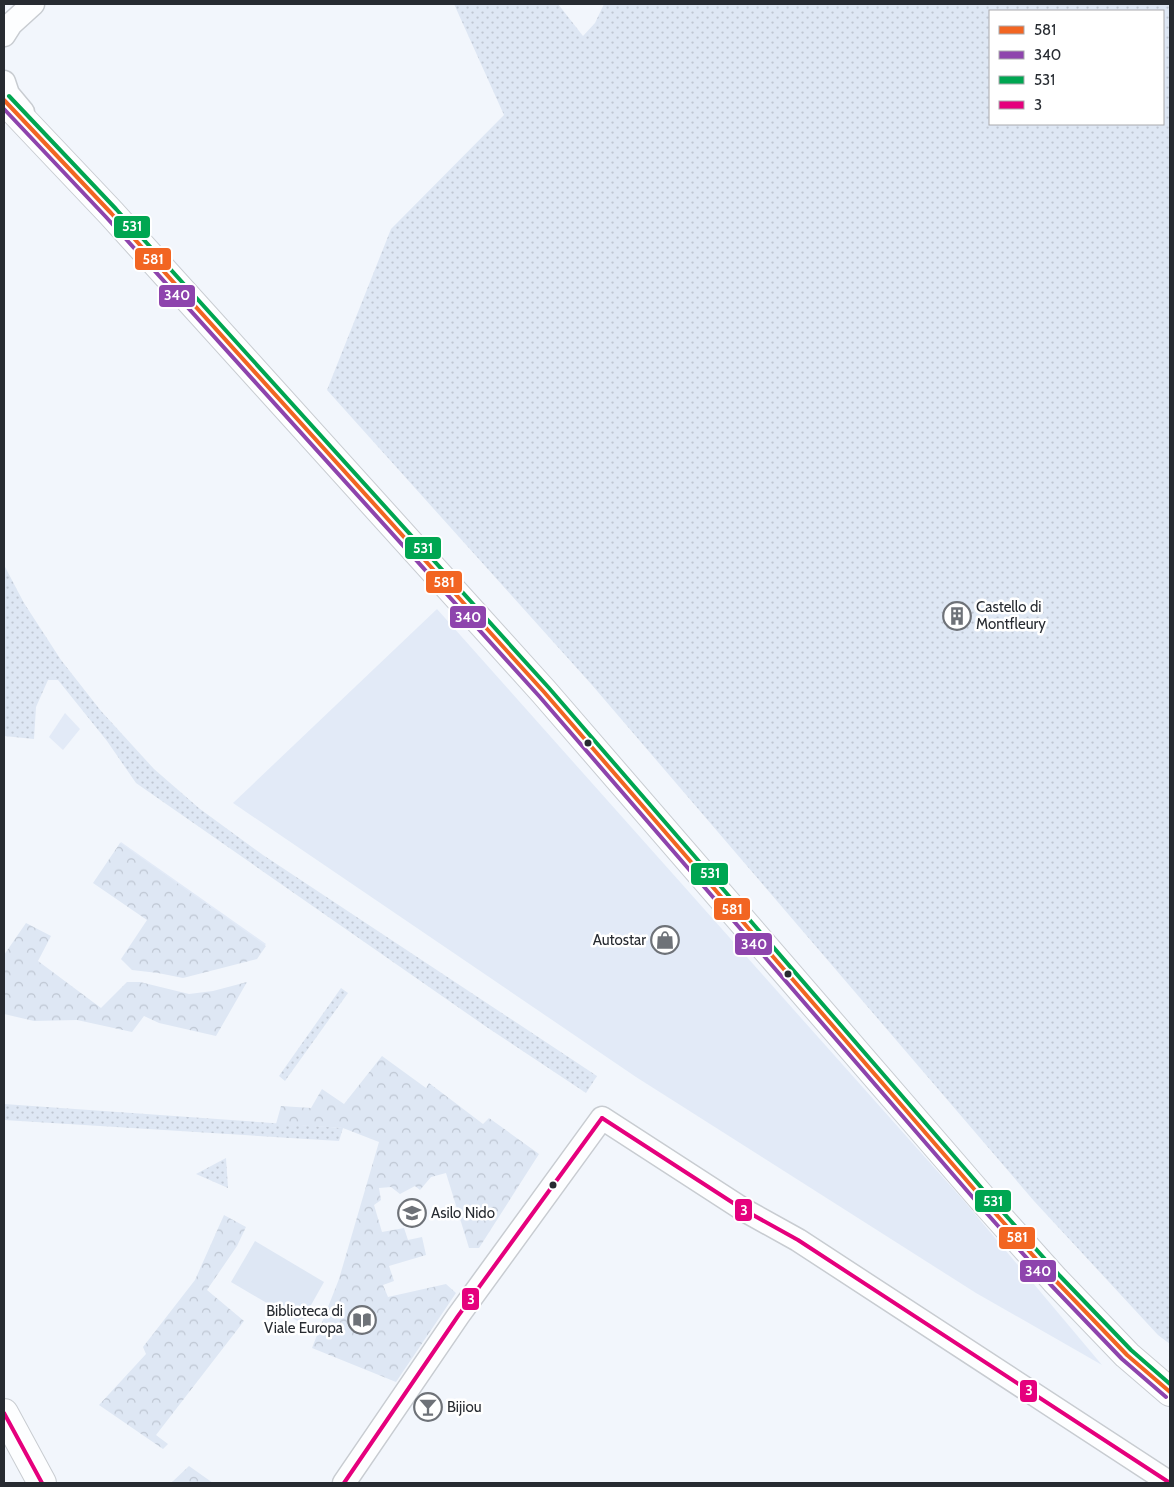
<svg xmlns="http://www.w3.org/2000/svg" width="1174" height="1487" viewBox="0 0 1174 1487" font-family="Cabin,sans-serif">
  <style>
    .built { fill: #e2eaf7 }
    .grass { fill: url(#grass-dots); fill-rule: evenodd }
    .park { fill: url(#park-crowns) }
    .pitch { fill: #dee7f4 }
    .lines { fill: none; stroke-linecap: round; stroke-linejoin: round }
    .minor-casing { stroke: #c8ccd1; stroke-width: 25 }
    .tertiary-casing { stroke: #c8ccd1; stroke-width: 30 }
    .minor { stroke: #fdfeff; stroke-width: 22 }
    .tertiary { stroke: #fdfeff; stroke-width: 28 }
    .bus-1-casing { stroke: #fff; stroke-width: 8 }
    .bus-2-casing { stroke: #fff; stroke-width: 8 }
    .bus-3-casing { stroke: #fff; stroke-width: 8 }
    .bus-4-casing { stroke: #fff; stroke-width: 8 }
    .bus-1 { stroke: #f26522; stroke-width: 4 }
    .bus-2 { stroke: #8e44ad; stroke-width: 4 }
    .bus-3 { stroke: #00a651; stroke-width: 4 }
    .bus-4 { stroke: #e5007d; stroke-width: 4 }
    .bus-dot { fill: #272b31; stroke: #fff; stroke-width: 2 }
    .labels { text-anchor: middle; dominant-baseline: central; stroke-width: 5; stroke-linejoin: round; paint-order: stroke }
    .poi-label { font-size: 15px; fill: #272b31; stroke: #fff; text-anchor: start }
    .line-badge { stroke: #fff; stroke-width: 2 }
    .badge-label { font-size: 14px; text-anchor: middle; font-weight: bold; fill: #fff }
  </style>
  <defs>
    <pattern id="grass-dots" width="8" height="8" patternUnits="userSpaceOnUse" patternTransform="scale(1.25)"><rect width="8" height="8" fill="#dee7f4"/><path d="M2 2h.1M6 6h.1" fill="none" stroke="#bec6d2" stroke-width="1.8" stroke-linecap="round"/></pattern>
    <pattern id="park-crowns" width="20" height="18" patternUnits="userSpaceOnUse" patternTransform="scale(1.25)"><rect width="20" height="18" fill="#dee7f4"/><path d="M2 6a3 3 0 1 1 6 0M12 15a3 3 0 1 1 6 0" fill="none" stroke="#bec6d2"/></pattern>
  </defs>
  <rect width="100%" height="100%" fill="#f2f6fc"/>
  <g class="built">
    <polygon points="437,609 964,1201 1102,1365 976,1293 636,1077 233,803"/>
    <polygon points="65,713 80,729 63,750 49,737"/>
    <polygon points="121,842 266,944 263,947 119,845"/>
  </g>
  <g class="grass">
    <path d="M 454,4 L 558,4 L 583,36 L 595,23 L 604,4 L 1170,4 L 1170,1344 L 1158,1335 L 1034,1201 L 592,685 L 327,390 L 391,229 L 504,115 ZM 990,11 L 1163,11 L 1163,124 L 990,124 Z"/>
    <polygon points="4,565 24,603 61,660 101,711 154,769 200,809 263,855 597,1076 586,1093 488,1028 136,783 107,741 58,680 48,680 36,707 34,739 4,736"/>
    <polygon points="341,988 348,993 285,1081 279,1076"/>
    <polygon points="4,1104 343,1128 339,1141 4,1120"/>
    <polygon points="226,1158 228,1188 196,1174"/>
  </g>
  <g class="park">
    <polygon points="120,843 266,946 257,959 183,978 158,973 132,970 121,959 147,920 93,883"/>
    <polygon points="26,923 51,936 38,961 101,1008 127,982 140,982 189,994 213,991 247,982 216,1036 159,1023 144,1016 132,1032 77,1020 34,1021 4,1014 4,955"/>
    <polygon points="382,1056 426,1088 429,1083 483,1124 489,1118 539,1154 479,1248 469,1248 446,1173 431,1177 420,1190 415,1186 400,1194 391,1187 379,1188 381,1200 374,1205 382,1232 404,1228 408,1240 422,1237 426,1255 389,1266 394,1281 383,1285 388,1297 446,1284 456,1293 396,1382 312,1348 339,1279 379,1142 343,1128 276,1124 281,1106 311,1108 322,1089 344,1104"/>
    <polygon points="224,1215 246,1227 237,1246 207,1290 244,1321 156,1435 168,1444 163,1449 99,1405 146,1354 143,1347 195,1280"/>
    <polygon points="189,1466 213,1483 171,1483"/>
  </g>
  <polygon class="pitch" points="255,1241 324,1282 301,1323 231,1282"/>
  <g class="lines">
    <defs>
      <g id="minor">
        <polyline points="4,35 11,24 33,4"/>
        <polyline points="4,82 8,94 23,112"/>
        <polyline points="344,1483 458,1316 602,1118 744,1210 798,1240 1170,1483"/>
      </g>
      <g id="tertiary">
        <polyline points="4,100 111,213 544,692 987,1204 1055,1280 1127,1355 1170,1392"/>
        <polyline points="4,1413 42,1483"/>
      </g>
    </defs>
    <use href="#minor" class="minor-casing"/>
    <use href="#tertiary" class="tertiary-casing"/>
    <use href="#minor" class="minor"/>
    <use href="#tertiary" class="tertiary"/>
    <defs>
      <polyline id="bus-1" points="4,100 111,213 544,692 987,1204 1055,1280 1127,1355 1170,1392"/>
      <polyline id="bus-2" points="4,109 106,217 539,696 982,1208 1050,1284 1122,1359 1166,1397"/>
      <polyline id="bus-3" points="9,96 116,209 549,688 992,1200 1060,1276 1131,1350 1170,1384"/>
      <g id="bus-4">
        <polyline points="602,1118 744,1210 798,1240 1170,1483"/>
        <polyline points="4,1413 42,1483"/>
        <polyline points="344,1483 458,1316 602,1118"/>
      </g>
    </defs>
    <use href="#bus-1" class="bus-1-casing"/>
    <use href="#bus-2" class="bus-2-casing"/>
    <use href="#bus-3" class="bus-3-casing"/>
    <use href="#bus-4" class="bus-4-casing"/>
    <use href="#bus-1" class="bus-1"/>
    <use href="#bus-2" class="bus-2"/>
    <use href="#bus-3" class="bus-3"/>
    <use href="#bus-4" class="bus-4"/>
  </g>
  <defs>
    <symbol id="building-ring" viewBox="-11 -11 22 22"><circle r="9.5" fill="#fff" stroke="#6e7278" stroke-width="1.5"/><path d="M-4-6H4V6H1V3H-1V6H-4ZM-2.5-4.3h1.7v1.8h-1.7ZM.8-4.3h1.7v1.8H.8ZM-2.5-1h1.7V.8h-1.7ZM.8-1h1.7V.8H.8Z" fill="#6e7278"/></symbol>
    <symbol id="shop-ring" viewBox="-11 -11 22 22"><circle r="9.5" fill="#fff" stroke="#6e7278" stroke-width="1.5"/><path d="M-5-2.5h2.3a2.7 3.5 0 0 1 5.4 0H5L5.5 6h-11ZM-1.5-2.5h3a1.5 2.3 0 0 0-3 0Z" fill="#6e7278"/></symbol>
    <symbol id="school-ring" viewBox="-11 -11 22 22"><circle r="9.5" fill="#fff" stroke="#6e7278" stroke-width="1.5"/><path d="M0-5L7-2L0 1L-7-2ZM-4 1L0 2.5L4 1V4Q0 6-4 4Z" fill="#6e7278"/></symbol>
    <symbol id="library-ring" viewBox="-11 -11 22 22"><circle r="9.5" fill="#fff" stroke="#6e7278" stroke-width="1.5"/><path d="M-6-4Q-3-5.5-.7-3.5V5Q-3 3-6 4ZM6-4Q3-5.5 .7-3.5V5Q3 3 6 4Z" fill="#6e7278"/></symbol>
    <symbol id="bar-ring" viewBox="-11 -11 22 22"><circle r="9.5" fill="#fff" stroke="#6e7278" stroke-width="1.5"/><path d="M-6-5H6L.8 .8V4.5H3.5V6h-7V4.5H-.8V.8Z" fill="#6e7278"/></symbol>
  </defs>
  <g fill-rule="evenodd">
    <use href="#building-ring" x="941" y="600" width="32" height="32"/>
    <use href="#shop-ring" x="649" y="924" width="32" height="32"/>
    <use href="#school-ring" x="396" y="1197" width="32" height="32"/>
    <use href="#library-ring" x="346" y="1304" width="32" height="32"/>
    <use href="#bar-ring" x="412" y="1391" width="32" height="32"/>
  </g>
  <g class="bus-dot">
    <circle cx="588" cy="743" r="4.5"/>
    <circle cx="788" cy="974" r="4.5"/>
    <circle cx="553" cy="1185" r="4.5"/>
  </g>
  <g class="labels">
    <g class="poi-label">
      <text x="976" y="607">Castello di<tspan x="976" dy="17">Montfleury</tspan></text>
      <text x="646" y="940" text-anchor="end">Autostar</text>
      <text x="431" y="1213">Asilo Nido</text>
      <text x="343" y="1311" text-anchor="end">Biblioteca di<tspan x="343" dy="17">Viale Europa</tspan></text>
      <text x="447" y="1407">Bijiou</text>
    </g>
  </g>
  <g class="line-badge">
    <rect x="113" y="215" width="38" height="24" rx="5" fill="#00a651"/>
    <rect x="134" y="247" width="38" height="24" rx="5" fill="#f26522"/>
    <rect x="158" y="284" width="38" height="24" rx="5" fill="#8e44ad"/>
    <rect x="404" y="536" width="38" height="24" rx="5" fill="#00a651"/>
    <rect x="425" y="570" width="38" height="24" rx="5" fill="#f26522"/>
    <rect x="449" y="605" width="38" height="24" rx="5" fill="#8e44ad"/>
    <rect x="690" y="862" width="39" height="24" rx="5" fill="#00a651"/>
    <rect x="713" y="897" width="38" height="24" rx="5" fill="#f26522"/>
    <rect x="734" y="932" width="39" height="24" rx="5" fill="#8e44ad"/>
    <rect x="974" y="1189" width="38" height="24" rx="5" fill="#00a651"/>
    <rect x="734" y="1198" width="19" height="24" rx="5" fill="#e5007d"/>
    <rect x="998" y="1226" width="38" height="24" rx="5" fill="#f26522"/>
    <rect x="1019" y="1259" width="38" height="24" rx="5" fill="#8e44ad"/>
    <rect x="461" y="1287" width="19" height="24" rx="5" fill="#e5007d"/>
    <rect x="1019" y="1379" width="19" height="24" rx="5" fill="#e5007d"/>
  </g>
  <g class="badge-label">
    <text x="132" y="231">531</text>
    <text x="153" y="264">581</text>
    <text x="177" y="300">340</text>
    <text x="423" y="553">531</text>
    <text x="444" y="587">581</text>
    <text x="468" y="622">340</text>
    <text x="710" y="878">531</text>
    <text x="732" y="914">581</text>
    <text x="754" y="949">340</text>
    <text x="993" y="1206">531</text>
    <text x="744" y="1215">3</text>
    <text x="1017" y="1242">581</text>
    <text x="1038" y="1276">340</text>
    <text x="471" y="1304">3</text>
    <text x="1029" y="1395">3</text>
  </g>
  <rect width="1174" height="1487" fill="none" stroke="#272b31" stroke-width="10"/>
  <rect x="989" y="10" width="175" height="115" fill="#ffffff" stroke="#a9aaad"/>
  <rect x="999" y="26" width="25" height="8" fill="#f26522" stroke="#a9aaad"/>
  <text x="1034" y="35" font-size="15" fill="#272b31">581</text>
  <rect x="999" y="51" width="25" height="8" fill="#8e44ad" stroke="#a9aaad"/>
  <text x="1034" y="60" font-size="15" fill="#272b31">340</text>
  <rect x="999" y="76" width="25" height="8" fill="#00a651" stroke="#a9aaad"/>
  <text x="1034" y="85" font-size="15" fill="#272b31">531</text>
  <rect x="999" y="101" width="25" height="8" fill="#e5007d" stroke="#a9aaad"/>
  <text x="1034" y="110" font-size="15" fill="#272b31">3</text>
</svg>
